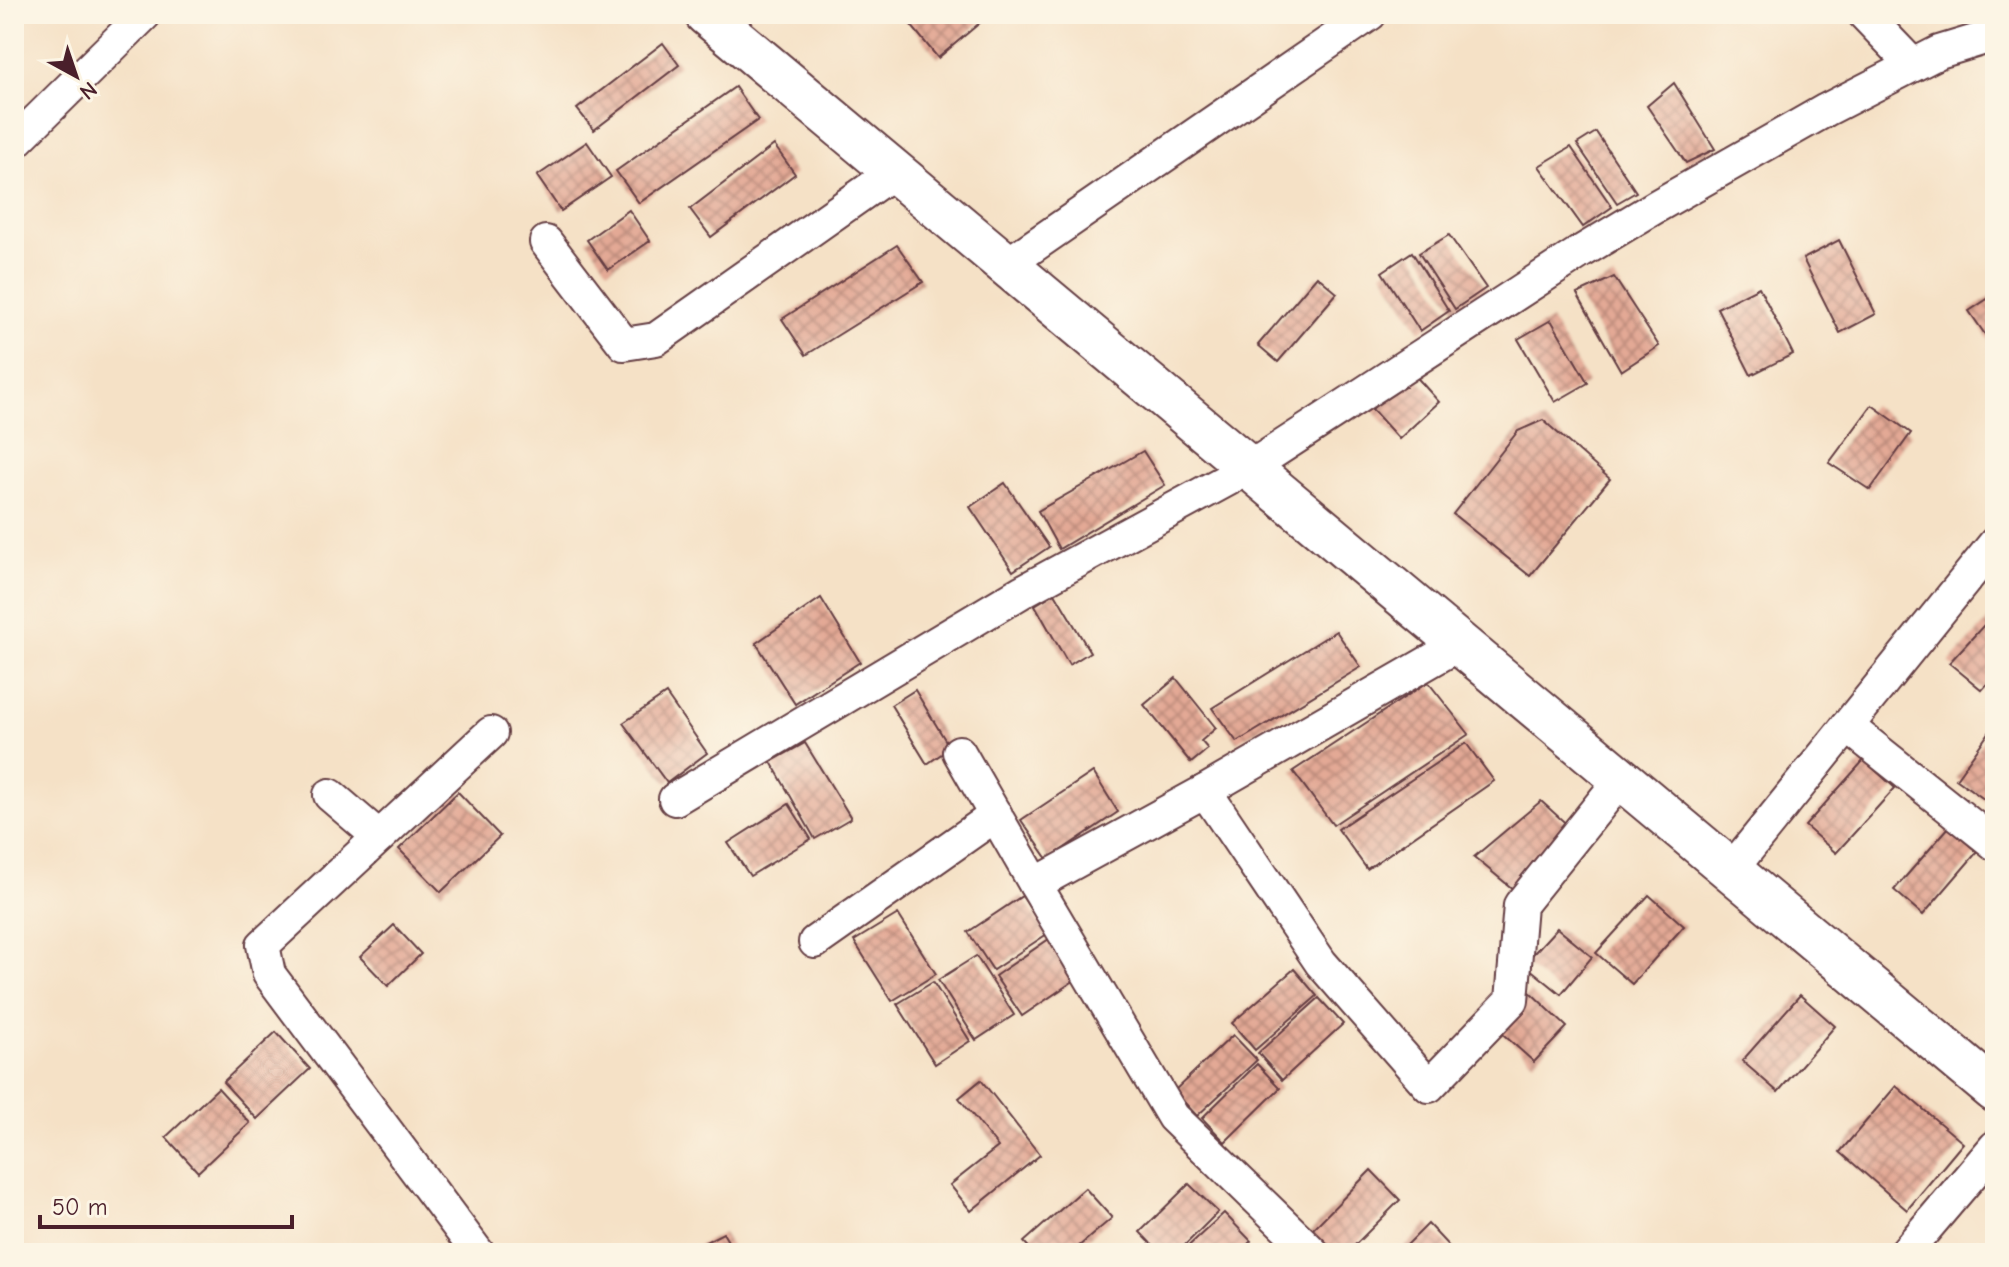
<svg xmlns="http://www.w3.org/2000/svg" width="2009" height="1267" viewBox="0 0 2009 1267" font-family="'Comic Neue',sans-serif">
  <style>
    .building { fill: url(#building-cross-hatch) }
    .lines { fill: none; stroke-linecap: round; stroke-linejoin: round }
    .minor-casing { stroke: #643c42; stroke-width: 36 }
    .major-casing { stroke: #643c42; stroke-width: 46 }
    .minor { stroke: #fff; stroke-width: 32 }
    .major { stroke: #fff; stroke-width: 42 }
  </style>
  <defs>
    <pattern id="building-cross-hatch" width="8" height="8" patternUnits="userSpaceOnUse" patternTransform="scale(2)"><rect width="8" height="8" fill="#e3a995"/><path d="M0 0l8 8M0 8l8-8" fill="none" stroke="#ba897a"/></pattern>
  </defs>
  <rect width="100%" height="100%" fill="#fcf5e5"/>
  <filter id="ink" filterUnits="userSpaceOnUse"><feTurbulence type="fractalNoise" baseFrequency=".0125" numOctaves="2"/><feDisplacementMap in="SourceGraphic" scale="16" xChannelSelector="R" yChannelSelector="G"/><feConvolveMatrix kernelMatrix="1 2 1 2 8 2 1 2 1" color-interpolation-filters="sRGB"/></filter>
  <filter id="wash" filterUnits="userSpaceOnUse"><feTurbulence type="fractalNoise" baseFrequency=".006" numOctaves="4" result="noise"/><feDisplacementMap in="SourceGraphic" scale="32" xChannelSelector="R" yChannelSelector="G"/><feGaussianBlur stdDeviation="1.8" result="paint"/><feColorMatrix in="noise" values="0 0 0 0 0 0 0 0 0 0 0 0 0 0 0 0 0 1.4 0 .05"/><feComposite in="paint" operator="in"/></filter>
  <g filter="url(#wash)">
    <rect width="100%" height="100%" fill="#f5e1c6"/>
    <g id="blocks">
      <g class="building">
        <polygon points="902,14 986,14 988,16 938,58"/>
        <polygon points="663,43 679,65 594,130 577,109"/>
        <polygon points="1674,83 1715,149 1686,163 1647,106"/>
        <polygon points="735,87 758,120 639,203 616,171"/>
        <polygon points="1596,132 1636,192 1617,203 1577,144"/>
        <polygon points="587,142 611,177 561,211 537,176"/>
        <polygon points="774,145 795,174 711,237 690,209"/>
        <polygon points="1571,147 1612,207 1583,227 1539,166"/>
        <polygon points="629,210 650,241 608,270 587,240"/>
        <polygon points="1449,235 1486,288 1455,309 1419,253"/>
        <polygon points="1839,240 1876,314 1840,333 1803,259"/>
        <polygon points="897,245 923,282 806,355 782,319"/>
        <polygon points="1412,252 1449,311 1420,331 1382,272"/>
        <polygon points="1317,276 1337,293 1278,362 1258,345"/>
        <polygon points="1614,277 1659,346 1621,371 1577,294"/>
        <polygon points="1759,287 1793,354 1751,375 1717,308"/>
        <polygon points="1995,294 1995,349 1969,311"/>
        <polygon points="1551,320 1588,383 1555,402 1518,339"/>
        <polygon points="1412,372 1439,402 1399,439 1372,409"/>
        <polygon points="1872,405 1911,433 1870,490 1829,463"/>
        <polygon points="1543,420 1610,479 1530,576 1453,514 1518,431"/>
        <polygon points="1143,451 1165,485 1059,549 1038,511"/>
        <polygon points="1005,483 1049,547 1013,571 970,507"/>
        <polygon points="1055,593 1090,652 1069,665 1035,605"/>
        <polygon points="821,598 860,662 795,704 756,643"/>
        <polygon points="1995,613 1995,675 1982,690 1949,663"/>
        <polygon points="1336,631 1361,667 1237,742 1212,708"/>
        <polygon points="1176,678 1216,728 1201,741 1208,749 1191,763 1144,705"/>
        <polygon points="1428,682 1469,734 1333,825 1293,771"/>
        <polygon points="915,690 950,748 927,764 891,705"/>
        <polygon points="666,694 707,753 667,783 623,723"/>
        <polygon points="1993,727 1995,729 1995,807 1956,779"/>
        <polygon points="805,743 851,818 815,839 771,762"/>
        <polygon points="1466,743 1494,781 1367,869 1338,829"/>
        <polygon points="1864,760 1895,788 1836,853 1805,826"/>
        <polygon points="1093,772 1118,812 1048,859 1021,820"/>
        <polygon points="458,792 500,836 441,892 399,849"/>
        <polygon points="1541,801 1572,829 1519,894 1474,857"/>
        <polygon points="789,804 811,839 750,876 728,843"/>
        <polygon points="1949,827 1977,852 1923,915 1894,890"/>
        <polygon points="1649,895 1684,926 1632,984 1596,953"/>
        <polygon points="1022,896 1047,934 993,970 968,932"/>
        <polygon points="898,914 936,974 892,1001 854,941"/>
        <polygon points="394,925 421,954 388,986 360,957"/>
        <polygon points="1557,928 1592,957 1561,994 1524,964"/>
        <polygon points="1049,939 1075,980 1022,1016 995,976"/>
        <polygon points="976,956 1014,1015 976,1040 938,980"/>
        <polygon points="1294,969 1317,996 1255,1050 1232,1023"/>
        <polygon points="933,982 970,1041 935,1064 897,1004"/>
        <polygon points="1530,992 1567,1027 1534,1062 1496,1028"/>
        <polygon points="1800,995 1835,1026 1778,1092 1742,1061"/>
        <polygon points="1319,998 1343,1024 1282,1080 1258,1053"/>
        <polygon points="276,1032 310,1069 257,1119 223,1082"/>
        <polygon points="1233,1035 1257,1060 1197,1116 1174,1091"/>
        <polygon points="1257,1064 1280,1088 1225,1142 1202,1118"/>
        <polygon points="981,1080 1040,1155 971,1211 950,1185 998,1147 959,1098"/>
        <polygon points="1896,1086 1963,1143 1907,1210 1840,1152"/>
        <polygon points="218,1088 250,1123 198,1172 166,1137"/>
        <polygon points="1371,1170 1400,1200 1347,1253 1331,1253 1309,1233"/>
        <polygon points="1189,1184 1218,1212 1177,1253 1160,1253 1140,1232"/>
        <polygon points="1085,1188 1112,1218 1071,1253 1034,1253 1024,1242"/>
        <polygon points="1224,1213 1251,1241 1239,1253 1181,1253"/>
        <polygon points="1428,1224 1455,1253 1399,1253"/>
        <polygon points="723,1233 735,1253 684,1253"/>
      </g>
    </g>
  </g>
  <g filter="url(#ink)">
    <use href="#blocks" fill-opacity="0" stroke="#643c42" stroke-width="2"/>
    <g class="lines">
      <defs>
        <g id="minor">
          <polyline points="1864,14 1913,65"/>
          <polyline points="14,143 145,14"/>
          <polyline points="546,242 624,344 656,339 895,171"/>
          <polyline points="1006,265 1370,14"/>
          <polyline points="1847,726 1995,844"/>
          <polyline points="959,752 1035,884"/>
          <polyline points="1205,791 1460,644"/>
          <polyline points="330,795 379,837"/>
          <polyline points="675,799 1023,591 1249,468 1579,253 1657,206 1826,110 1939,52 1995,35"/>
          <polyline points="1731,870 1995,543"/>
          <polyline points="815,942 996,815"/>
          <polyline points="478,1253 269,974 263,945 491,733"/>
          <polyline points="1313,1253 1173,1117 1035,884 1205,791 1321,963 1429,1086 1512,1000 1520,905 1621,779"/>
          <polyline points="1905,1253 1995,1147"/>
        </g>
        <polyline id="major" points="706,14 1995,1091"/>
      </defs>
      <use href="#minor" class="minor-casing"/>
      <use href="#major" class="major-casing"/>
      <use href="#minor" class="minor"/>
      <use href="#major" class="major"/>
    </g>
  </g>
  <rect width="2009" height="1267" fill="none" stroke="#fcf5e5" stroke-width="48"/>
  <g transform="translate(76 76) rotate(140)" stroke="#fcf5e5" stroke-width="6" paint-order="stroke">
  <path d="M0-6L14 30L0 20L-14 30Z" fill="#4a1f2b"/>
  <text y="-12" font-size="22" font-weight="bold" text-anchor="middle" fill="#4a1f2b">N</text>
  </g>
  <path d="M40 1215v12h252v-12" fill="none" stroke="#4a1f2b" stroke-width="4"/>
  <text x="52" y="1215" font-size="24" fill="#4a1f2b" stroke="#fcf5e5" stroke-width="6" paint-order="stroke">50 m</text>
</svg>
